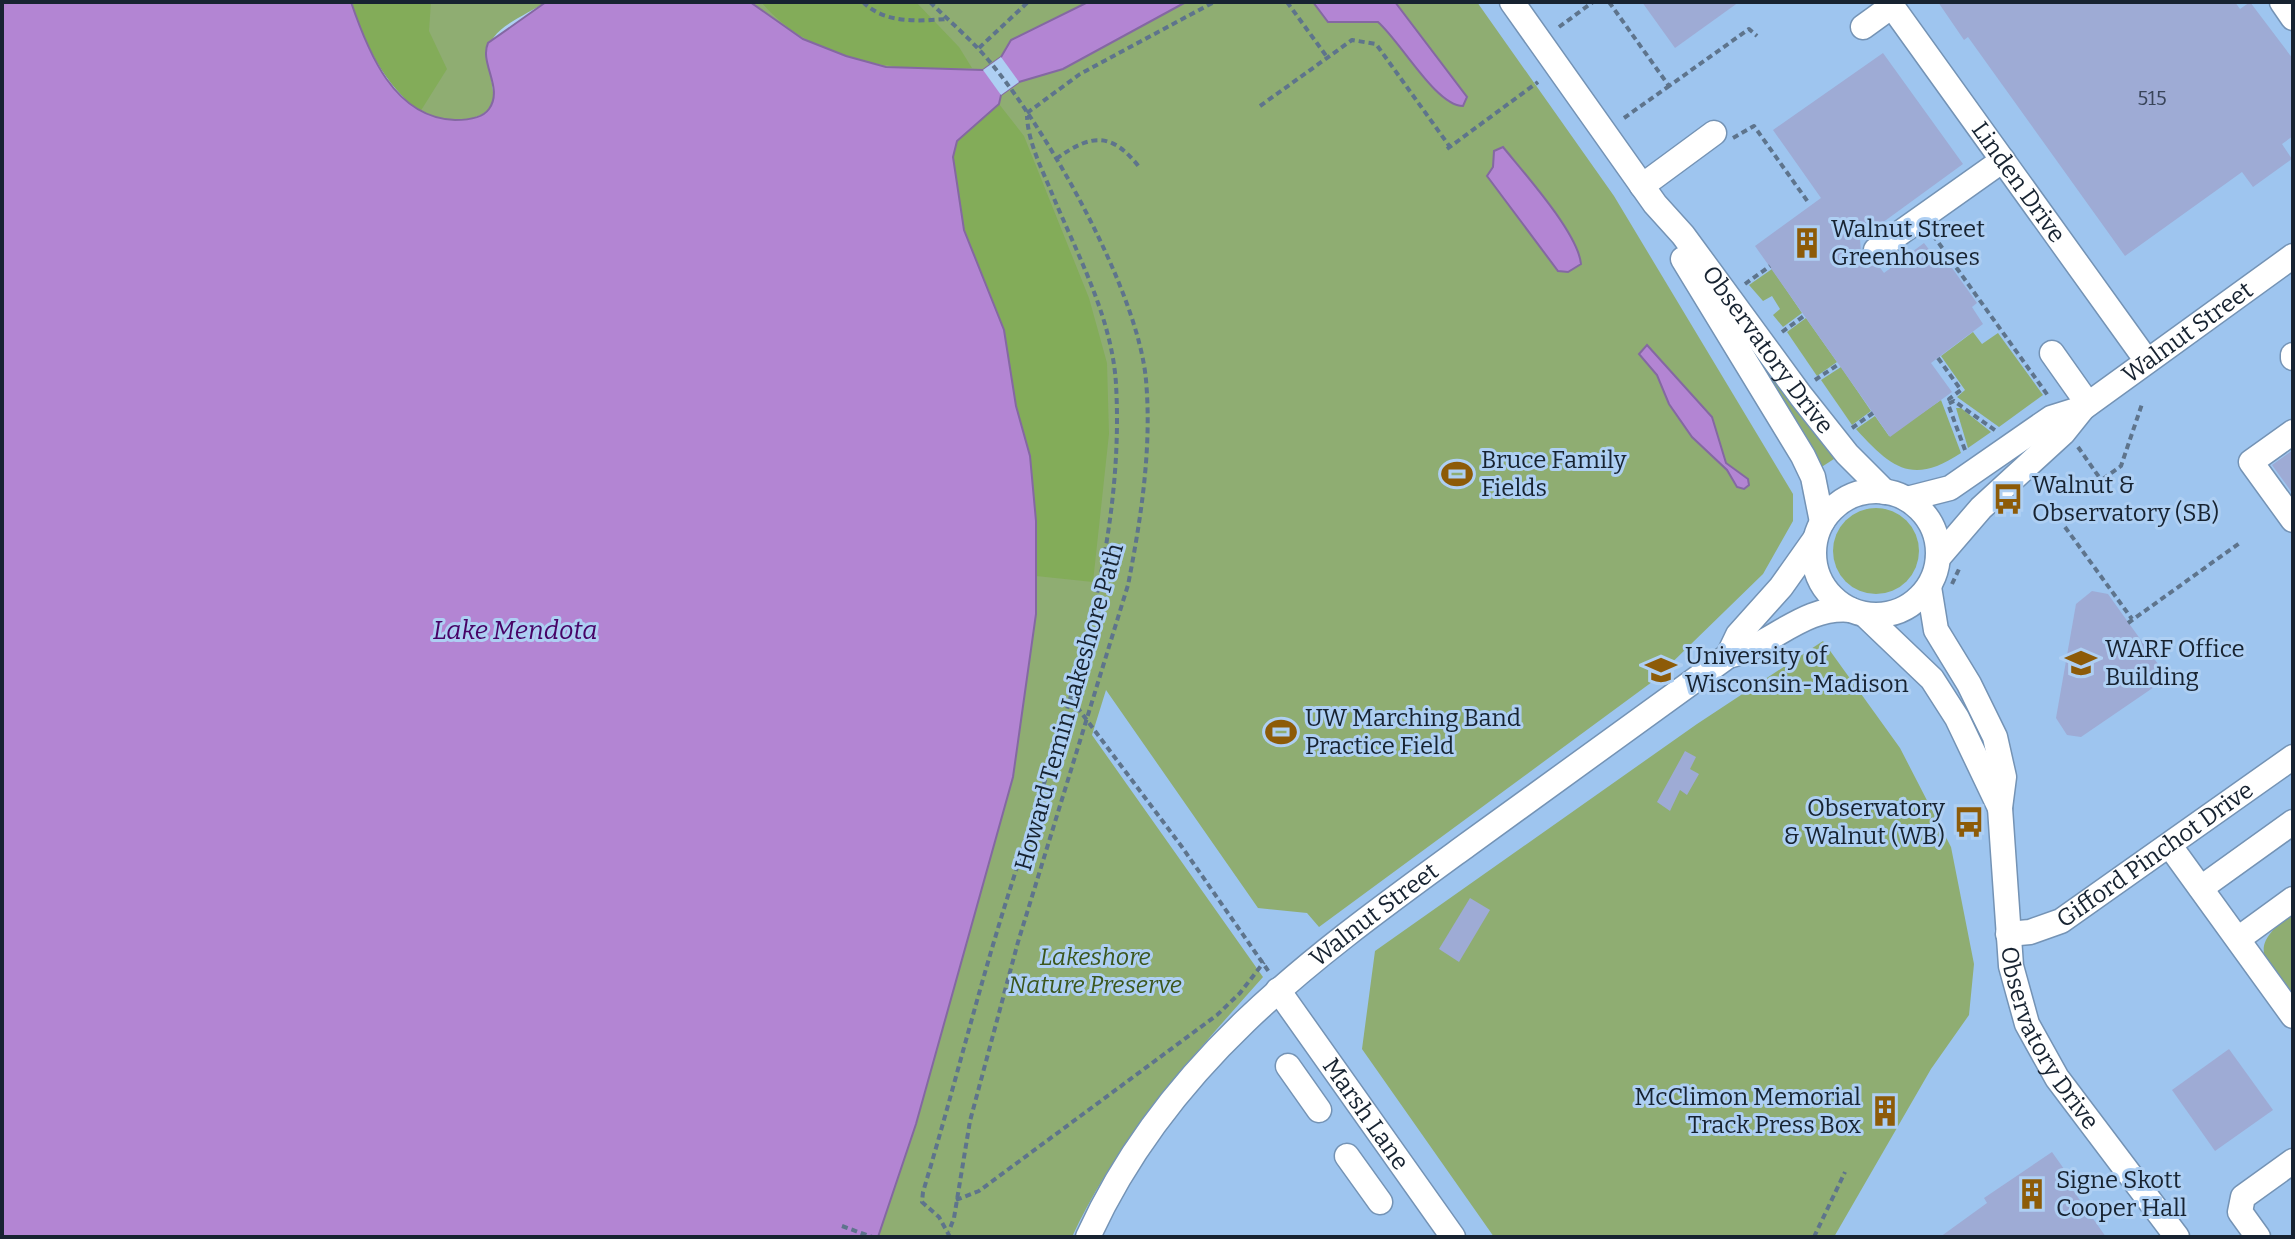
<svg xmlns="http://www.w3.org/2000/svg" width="2295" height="1239" viewBox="0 0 2295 1239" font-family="Bitter,serif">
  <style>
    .built { fill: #9ec5ef }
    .green { fill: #8fad72 }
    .forest { fill: #83ac59 }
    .water { fill: #b385d3; stroke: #8468a2; stroke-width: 2 }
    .pier { fill: #aecff3 }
    .building { fill: #9eabd5 }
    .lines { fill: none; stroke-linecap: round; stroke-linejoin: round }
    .minor-casing { stroke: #7493b5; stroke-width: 27 }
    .path { stroke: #5e748c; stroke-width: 4; stroke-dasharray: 6 4; stroke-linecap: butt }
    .minor { stroke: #fff; stroke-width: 24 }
    .labels { text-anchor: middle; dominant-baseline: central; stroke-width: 6; stroke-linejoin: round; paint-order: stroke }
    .number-label { font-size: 20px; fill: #39455a }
    .street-label { font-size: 24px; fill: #172331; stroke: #aecff3 }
    .poi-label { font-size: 24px; fill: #172331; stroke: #aecff3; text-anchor: start }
    .park-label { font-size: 24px; font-style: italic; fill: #3b561c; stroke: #aecff3 }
    .water-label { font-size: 26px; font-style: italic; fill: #470366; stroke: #aecff3 }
  </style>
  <rect width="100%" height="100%" fill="#aecff3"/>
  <polygon class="built" points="750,2 2293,2 2293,1237 878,1237 916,1124 1013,777 1036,521 1004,330 964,230 953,157 957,141"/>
  <g class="green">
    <path d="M 351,2 L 546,2 C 531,12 504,23 494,37 C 473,66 519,109 468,119 C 451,122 436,118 420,112 Z"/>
    <path d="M 750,2 L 1477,2 L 1614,196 L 1793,494 L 1793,521 L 1763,574 L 1652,682 L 1319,927 L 1307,913 L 1258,908 L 1106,690 L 1092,735 L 1263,977 C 1191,1058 1118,1138 1072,1237 L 878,1237 L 916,1124 L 1013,777 L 1036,614 L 1036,521 L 1004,330 L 964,230 L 953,157 L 803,39 Z"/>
    <polygon points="1772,269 1802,313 1783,327 1773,315 1780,309 1772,296 1763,301 1749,285"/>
    <polygon points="1806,318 1837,362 1817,376 1787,332"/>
    <polygon points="1740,327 1837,457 1820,468 1736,330"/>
    <polygon points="1973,332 1982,344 1998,333 2043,395 1999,427 1957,397 1965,390 1941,356"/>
    <polygon points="1841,367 1871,411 1852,425 1821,380"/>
    <path d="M 1941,400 L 1961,453 C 1913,485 1892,469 1856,429 L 1875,416 L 1889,436 Z"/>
    <polygon points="1956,408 1961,408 1991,432 1968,448"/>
    <circle cx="1876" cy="551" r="43"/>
    <polygon points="1823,641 1900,748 1951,847 1974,964 1969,1015 1931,1069 1834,1237 1494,1237 1362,1049 1375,951 1697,724"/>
    <path d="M 2293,913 L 2293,999 C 2264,959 2245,948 2293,913 Z"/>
  </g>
  <g class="forest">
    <path d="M 351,2 L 431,2 L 429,31 L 447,69 L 420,112 C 383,83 366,46 351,2 Z"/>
    <path d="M 761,2 L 916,2 L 959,47 L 972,68 C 896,72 813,63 761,2 Z"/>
    <polygon points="999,104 1024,136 1089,298 1107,363 1109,434 1093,582 1036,576 1030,456 1016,406 1004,330 964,230 953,157 957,141"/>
  </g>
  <g class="water">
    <path d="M 2,2 L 351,2 C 368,52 394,118 455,120 C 466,120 482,119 489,109 C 504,88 479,63 488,43 L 546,2 L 750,2 L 803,39 L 846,56 L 886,67 L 983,70 L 1001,57 L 1011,40 L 1088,2 L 1186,2 L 1063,69 L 1019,82 L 1001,95 L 999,104 L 957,141 L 953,157 L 964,230 L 1004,330 L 1016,406 L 1030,456 L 1036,521 L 1036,614 L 1013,777 L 916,1124 L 878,1237 L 2,1237 Z"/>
    <path d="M 1313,2 L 1395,2 L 1467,97 L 1463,106 C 1436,106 1401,42 1378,22 L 1328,22 Z"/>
    <path d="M 1503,147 C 1524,173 1578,233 1581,264 L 1568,272 L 1558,271 L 1487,176 L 1493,167 L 1494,151 Z"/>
    <polygon points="1647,345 1712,417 1726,463 1748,479 1749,485 1744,489 1737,487 1727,470 1692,437 1669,404 1657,375 1639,354"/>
  </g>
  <polygon class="pier" points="1001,57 1019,82 1001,95 983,70"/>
  <g class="building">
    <polygon points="1642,2 1739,2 1675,48"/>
    <polygon points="1938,2 2235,2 2240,9 2250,2 2293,59 2293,136 2282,144 2292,159 2253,187 2242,172 2125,256 1968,37 1964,40"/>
    <polygon points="1883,53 1963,164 1860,239 1861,252 1864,259 1878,265 1884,273 1924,243 1934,256 1940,251 1977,303 1972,307 1983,324 1931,363 1952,392 1890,437 1755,246 1821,198 1773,130"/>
    <polygon points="2293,450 2293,494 2272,465"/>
    <polygon points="2092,591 2108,594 2163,671 2160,683 2081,737 2067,735 2056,718 2076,604"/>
    <polygon points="1685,751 1696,757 1690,769 1699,774 1687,795 1680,790 1670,811 1657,802"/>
    <polygon points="1470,898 1490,910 1459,962 1439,949"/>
    <polygon points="2229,1049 2273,1110 2215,1151 2172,1090"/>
    <polygon points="2052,1152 2069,1176 2065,1179 2106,1237 1940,1237 1987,1203 1984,1198"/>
  </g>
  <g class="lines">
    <defs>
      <g id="minor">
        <path id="s1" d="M 1512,2 L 1655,204 L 1683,235 L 1801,396 L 1847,454 L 1885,492"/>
        <path id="s2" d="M 1889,2 L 2147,361"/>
        <polyline points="2282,2 2293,18"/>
        <polyline points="1863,27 1892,6"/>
        <polyline points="1642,186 1714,133"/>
        <polyline points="1876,250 2003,160"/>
        <polyline points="1683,259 1803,456 1813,477 1822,522"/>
        <polyline points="2052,353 2088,404"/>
        <polyline points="2293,355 2293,358"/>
        <polyline points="2293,432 2251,462 2293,520"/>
        <circle cx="1876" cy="553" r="62"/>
        <polyline points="1907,499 1950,488 2051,418 2083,408"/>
        <path id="s3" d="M 1938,558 L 1981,508 L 2063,433 L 2083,408 L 2293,256"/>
        <path id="s4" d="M 1929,587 L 1936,630 L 1969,684 L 1995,737 L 2004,777 L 2000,808 L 2011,966 L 2027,1024 L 2057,1078 L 2177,1237"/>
        <polyline points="1865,615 1932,679 1957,718 2000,808"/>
        <polyline points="1728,656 1738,635 1781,587 1815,539"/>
        <polyline points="2170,846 2293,1016"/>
        <polyline points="2201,888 2293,822"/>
        <path id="s5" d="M 2008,934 L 2030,932 L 2061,921 L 2293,757"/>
        <polyline points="2238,939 2293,899"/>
        <path id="s6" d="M 1278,990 L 1453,1237"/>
        <polyline points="1288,1066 1319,1110"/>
        <polyline points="1347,1156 1380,1202"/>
        <path id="s7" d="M 1088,1237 C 1168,1060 1315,956 1467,845 C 1554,782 1641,719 1728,656 C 1772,646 1803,605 1851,610"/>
        <polyline points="2258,1237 2240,1212 2243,1197 2293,1161"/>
      </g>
    </defs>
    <use href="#minor" class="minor-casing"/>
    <g class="path">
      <path d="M 863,2 C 885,24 918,21 947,19"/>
      <path d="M 930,2 C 950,22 972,40 990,62 C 1048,131 1138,291 1146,380 C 1152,448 1141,519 1128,585 L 1018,942 L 970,1121 L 954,1218 L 949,1231"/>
      <polyline points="1287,2 1327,57"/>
      <polyline points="1609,2 1669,86 1749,29 1757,36"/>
      <polyline points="1559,27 1593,2"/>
      <polyline points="979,48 1028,2"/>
      <polyline points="1260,106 1352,40 1376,44 1450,147"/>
      <polyline points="1027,113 1080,74 1214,2"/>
      <polyline points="1624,118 1669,86"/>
      <polyline points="1733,138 1754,126 1808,202"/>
      <polyline points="1447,149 1538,82"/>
      <path d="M 1056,159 C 1092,133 1112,132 1140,168"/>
      <polyline points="1933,235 2049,397"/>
      <polyline points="1745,284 1770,266"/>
      <polyline points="1782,332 1804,316"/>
      <polyline points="1938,358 1961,390 1949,399 1951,402"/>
      <polyline points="1815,380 1839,364"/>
      <polyline points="1852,428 1873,413"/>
      <polyline points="2078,447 2111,494"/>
      <polyline points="1965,450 1948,404 1954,401 1996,431"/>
      <polyline points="2103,479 2121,466 2142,404"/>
      <polyline points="2065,527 2132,619"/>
      <polyline points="1952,584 1960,567"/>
      <polyline points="2128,623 2241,542"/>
      <polyline points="1071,699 1182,847 1269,972"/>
      <polyline points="956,1200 979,1191 1217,1015 1240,993 1264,962"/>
      <polyline points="842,1226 872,1237"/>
      <path d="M 950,1237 L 939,1217 L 922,1202 L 923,1192 C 952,1096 976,998 1006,902 C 1058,735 1126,562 1116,384 C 1112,318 1078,256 1053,196 C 1043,171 1028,143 1027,116"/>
      <polyline points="1814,1237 1845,1172"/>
    </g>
    <use href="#minor" class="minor"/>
  </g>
  <defs>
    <symbol id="building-bare" viewBox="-9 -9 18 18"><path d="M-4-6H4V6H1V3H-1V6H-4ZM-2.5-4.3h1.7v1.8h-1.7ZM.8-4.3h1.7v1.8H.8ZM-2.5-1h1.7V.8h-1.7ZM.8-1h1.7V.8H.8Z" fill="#8d5b08" stroke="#aecff3" stroke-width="2.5" paint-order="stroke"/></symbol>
    <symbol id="stadium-bare" viewBox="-9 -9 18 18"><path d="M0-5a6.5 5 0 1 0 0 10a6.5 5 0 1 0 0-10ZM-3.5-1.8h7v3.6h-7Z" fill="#8d5b08" stroke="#aecff3" stroke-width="2.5" paint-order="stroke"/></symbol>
    <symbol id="bus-bare" viewBox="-9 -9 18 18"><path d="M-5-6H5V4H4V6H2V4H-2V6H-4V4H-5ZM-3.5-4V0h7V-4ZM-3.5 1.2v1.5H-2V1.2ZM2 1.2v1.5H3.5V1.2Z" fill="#8d5b08" stroke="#aecff3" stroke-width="2.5" paint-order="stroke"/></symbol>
    <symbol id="university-bare" viewBox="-9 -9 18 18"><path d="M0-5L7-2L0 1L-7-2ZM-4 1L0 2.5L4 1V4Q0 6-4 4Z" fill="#8d5b08" stroke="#aecff3" stroke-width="2.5" paint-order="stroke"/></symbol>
  </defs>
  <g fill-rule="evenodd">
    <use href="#building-bare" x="1785" y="221" width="44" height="44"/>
    <use href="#stadium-bare" x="1435" y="452" width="44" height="44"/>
    <use href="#bus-bare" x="1986" y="477" width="44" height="44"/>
    <use href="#university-bare" x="2059" y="641" width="44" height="44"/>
    <use href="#university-bare" x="1639" y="648" width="44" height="44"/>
    <use href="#stadium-bare" x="1259" y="710" width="44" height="44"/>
    <use href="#bus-bare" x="1947" y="800" width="44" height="44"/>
    <use href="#building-bare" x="1863" y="1089" width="44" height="44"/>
    <use href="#building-bare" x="2010" y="1172" width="44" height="44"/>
  </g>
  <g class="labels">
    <g class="number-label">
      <text x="2152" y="98">515</text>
    </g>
    <g class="street-label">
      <text stroke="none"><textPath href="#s2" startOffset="222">Linden Drive</textPath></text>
      <text stroke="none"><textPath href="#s3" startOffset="338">Walnut Street</textPath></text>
      <text stroke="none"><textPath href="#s1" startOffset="432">Observatory Drive</textPath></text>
      <text transform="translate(1069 707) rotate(-74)">Howard Temin Lakeshore Path</text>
      <text stroke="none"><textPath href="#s5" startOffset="170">Gifford Pinchot Drive</textPath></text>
      <text stroke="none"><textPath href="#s7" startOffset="436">Walnut Street</textPath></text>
      <text stroke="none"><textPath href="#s4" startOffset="478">Observatory Drive</textPath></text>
      <text stroke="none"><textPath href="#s6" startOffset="152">Marsh Lane</textPath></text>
    </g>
    <g class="poi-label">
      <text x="1831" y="229">Walnut Street<tspan x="1831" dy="28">Greenhouses</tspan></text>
      <text x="1481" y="460">Bruce Family<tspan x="1481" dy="28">Fields</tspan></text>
      <text x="2032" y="485">Walnut &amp;<tspan x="2032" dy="28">Observatory (SB)</tspan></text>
      <text x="2105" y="649">WARF Office<tspan x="2105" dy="28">Building</tspan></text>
      <text x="1685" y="656">University of<tspan x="1685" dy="28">Wisconsin-Madison</tspan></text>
      <text x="1305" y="718">UW Marching Band<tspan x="1305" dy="28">Practice Field</tspan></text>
      <text x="1945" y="808" text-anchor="end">Observatory<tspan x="1945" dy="28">&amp; Walnut (WB)</tspan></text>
      <text x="1861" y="1097" text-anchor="end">McClimon Memorial<tspan x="1861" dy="28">Track Press Box</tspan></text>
      <text x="2056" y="1180">Signe Skott<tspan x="2056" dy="28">Cooper Hall</tspan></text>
    </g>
    <g class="park-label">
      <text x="1095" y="957">Lakeshore<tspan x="1095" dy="28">Nature Preserve</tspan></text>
    </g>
    <g class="water-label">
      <text x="515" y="630">Lake Mendota</text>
    </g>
  </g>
  <rect width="2295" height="1239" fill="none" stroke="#172331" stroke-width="8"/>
</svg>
